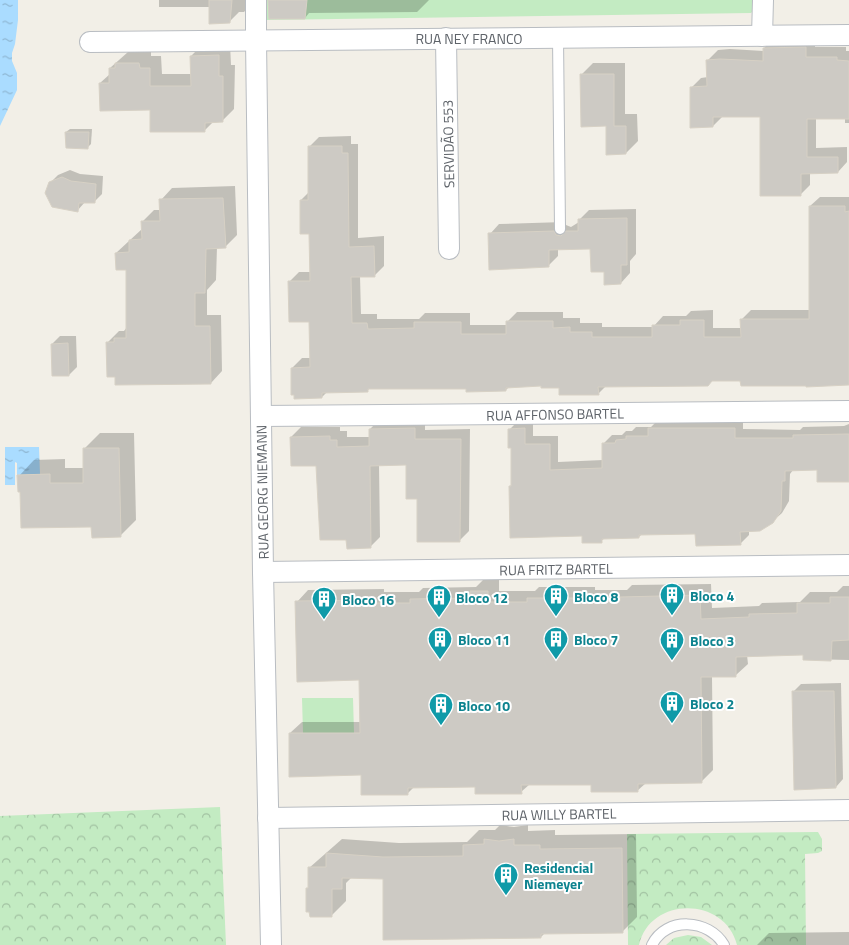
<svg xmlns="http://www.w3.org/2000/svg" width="849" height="945" viewBox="0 0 849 945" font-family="'Titillium Web',sans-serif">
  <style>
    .grass { fill: #c3ebc2 }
    .forest { fill: url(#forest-crowns) }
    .water { fill: url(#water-ripples) }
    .shadow { fill: #0003 }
    .building { fill: #cdcac4; stroke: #d7d1c5 }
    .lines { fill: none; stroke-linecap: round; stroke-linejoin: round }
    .lane-casing { stroke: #b9bdc2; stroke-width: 12 }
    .street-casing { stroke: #b9bdc2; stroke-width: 22 }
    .lane { stroke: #fff; stroke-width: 10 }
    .street { stroke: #fff; stroke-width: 20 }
    .labels { text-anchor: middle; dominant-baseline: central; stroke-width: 4; stroke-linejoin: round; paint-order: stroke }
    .street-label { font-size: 14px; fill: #5e6369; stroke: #fff }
    .culture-label { font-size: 14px; font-weight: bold; fill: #0d838f; stroke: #fff; text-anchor: start }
  </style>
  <defs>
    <pattern id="forest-crowns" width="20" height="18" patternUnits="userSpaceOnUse" patternTransform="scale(1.25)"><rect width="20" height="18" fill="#c3ebc2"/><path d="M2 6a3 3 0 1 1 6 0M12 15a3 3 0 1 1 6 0" fill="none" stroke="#a2c2a2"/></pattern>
    <pattern id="water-ripples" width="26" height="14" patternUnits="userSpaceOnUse" patternTransform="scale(1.25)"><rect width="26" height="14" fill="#aadcff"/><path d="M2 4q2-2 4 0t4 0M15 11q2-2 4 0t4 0" fill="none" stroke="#8eb6d2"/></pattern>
  </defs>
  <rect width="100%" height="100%" fill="#f2efe7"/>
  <g class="grass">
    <polygon points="267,0 757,0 757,6 751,13 267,20"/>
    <polygon points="302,698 353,698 354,733 303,733"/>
  </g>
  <g class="forest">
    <polygon points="220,807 226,945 0,945 0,816"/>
    <path d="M 818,832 L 822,839 L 822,851 L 818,853 L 805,854 L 806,945 L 737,945 C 725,896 650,896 639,945 L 628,945 L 627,834 Z"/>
    <polygon points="688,935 701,937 712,945 666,945 674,938"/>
  </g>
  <g class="water">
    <polygon points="0,0 18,0 18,20 15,44 12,53 12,61 17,73 17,90 0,126"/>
    <polygon points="5,447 39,447 40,474 17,475 17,463 15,462 15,485 5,485"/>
  </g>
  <g class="shadow">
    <polygon points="159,0 255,0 244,12 239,12 229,22 210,7 159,7"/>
    <polygon points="268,0 429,0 417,12 309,13 305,18"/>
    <polygon points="774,38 815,38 815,47 846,47 846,51 849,51 849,123 845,123 845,118 816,118 816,148 847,147 847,162 838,172 810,172 810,185 800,195 761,116 723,116 713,126 691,88 701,78 708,77 708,60 718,50 730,49 764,51 764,48"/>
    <polygon points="203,44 230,44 231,65 235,65 234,109 222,121 214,121 204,131 151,109 100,83 110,74 110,68 128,52 151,52 151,56 161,56 162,74 192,74 191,56"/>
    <polygon points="593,63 625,63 625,114 637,114 638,141 626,153 608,125 581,75"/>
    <polygon points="70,129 92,129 91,144 88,147 66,132"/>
    <polygon points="351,136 351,144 358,144 358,238 384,236 384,266 374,276 360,276 361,314 377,314 377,319 419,319 425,313 470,313 470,325 507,325 507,322 517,312 563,312 563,318 580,318 580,323 602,323 602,327 653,327 663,316 686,316 691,311 713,310 713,328 742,328 741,320 751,310 810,310 810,206 820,197 849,197 849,384 712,380 606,386 598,394 560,387 542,385 510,386 506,390 468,388 371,387 368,390 328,391 322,397 292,368 302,358 311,358 310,321 290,281 299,272 311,272 310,232 301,200 309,192 309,147 319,137"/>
    <polygon points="70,170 80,174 103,176 102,194 94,202 85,202 77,211 50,183 58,175"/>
    <polygon points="235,186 237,235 225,247 217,247 216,280 207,290 207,315 221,315 222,371 211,383 107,343 119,331 124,331 127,327 127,269 116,253 142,229 142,222 154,210 161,210 161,200 172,188"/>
    <polygon points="636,209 636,254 630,261 630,273 621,283 605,271 591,248 558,249 558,256 548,266 490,234 499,224 564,222 566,225 571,227 579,222 579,220 589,210"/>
    <polygon points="60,336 76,336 77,367 69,375 52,344"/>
    <polygon points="380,419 425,419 425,430 470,429 469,531 459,541 418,497 408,464 379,464 380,537 370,547 347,539 318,465 291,437 301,427 340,427 340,431 347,431 347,437 371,437 370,429"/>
    <polygon points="743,419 743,429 800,430 803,427 844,426 849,424 849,481 818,469 793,470 790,474 789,501 782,513 772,522 749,531 749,535 740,544 697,533 642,534 639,537 605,538 601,541 584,535 510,486 513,484 512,446 510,429 519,420 533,420 533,436 558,436 558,462 603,460 603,444 612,435 622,435 626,431 632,431 636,427 651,427 658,420"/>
    <polygon points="100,433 134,433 136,520 120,536 92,525 21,491 19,476 34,460 65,459 65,468 84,468 84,449"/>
    <polygon points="483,580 499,580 499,591 535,591 539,587 595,587 595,590 627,590 632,585 711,584 712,608 759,606 762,603 800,602 810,592 837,592 843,586 849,586 849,660 804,659 804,654 747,655 748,664 736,675 712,676 713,770 701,782 646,783 637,791 592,783 530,784 521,792 476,786 414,787 407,794 362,774 290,733 302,722 361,722 360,679 297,602 308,590 384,589 384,592 419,592 423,588 476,587"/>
    <polygon points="841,683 843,779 836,787 793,692 801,684"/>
    <polygon points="500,825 514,827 528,825 528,831 555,830 555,835 636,834 637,917 622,932 545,933 541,937 384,878 352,877 346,883 346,901 331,916 307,889 309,886 309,868 342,839 399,843 467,842 479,830 495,830"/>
    <polygon points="849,932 849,945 757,945 769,933"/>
  </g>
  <g class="building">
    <polygon points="209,0 232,0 230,23 209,24"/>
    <polygon points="268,0 307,0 305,19 269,19"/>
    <polygon points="806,47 806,57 837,57 837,60 849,61 849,119 807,119 807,157 838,157 838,173 801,174 801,196 760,196 760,117 713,117 713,127 690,128 690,87 707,86 706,60 720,59 763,61 763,48"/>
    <polygon points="219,55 219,76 223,76 223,122 205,123 205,132 150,132 150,110 100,111 99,83 109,83 109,68 115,68 115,63 139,63 140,68 150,68 150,86 191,86 190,56"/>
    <polygon points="580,74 614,74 614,126 626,126 626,154 606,155 606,126 581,127"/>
    <polygon points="65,132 89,132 88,149 66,148"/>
    <polygon points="308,146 342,146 342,153 348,153 349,247 374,246 375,277 351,277 352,323 367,323 368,329 414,328 414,322 461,322 461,334 506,334 506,321 553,321 553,328 570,327 570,332 592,332 592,337 652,337 652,325 680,325 680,320 704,320 704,337 741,337 740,319 809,319 809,206 845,206 845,212 849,211 849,385 806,387 806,386 741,386 740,381 712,381 708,386 598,387 599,395 559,395 559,388 541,388 541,386 506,388 506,391 466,392 466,389 368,389 368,392 322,393 322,398 294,399 294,395 291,395 291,368 310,367 309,322 289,322 288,281 310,281 309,234 300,234 300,200 308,200"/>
    <polygon points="62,177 71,181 96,184 95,203 79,203 78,212 52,207 45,193 49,182"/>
    <polygon points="223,198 226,248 206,249 205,293 195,293 195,326 210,326 211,384 115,385 115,377 107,377 106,342 114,342 114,338 126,338 126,270 116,270 115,253 129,252 129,240 142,239 141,221 160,221 159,199"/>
    <polygon points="627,218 627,265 621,265 621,284 604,285 604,272 591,272 590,249 549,250 549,267 489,270 488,233 554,231 556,235 561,236 566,231 578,231 578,219"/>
    <polygon points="68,343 69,376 52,376 51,344"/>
    <polygon points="415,428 415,439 461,439 460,542 417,542 417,499 406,499 406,465 370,466 371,548 347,549 346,540 320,540 316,466 291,466 290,437 330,436 330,440 337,440 337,447 369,446 369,429"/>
    <polygon points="525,428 525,444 550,444 550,470 602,468 602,443 615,443 616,440 626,439 626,436 648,436 648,428 735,428 735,438 793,438 793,435 849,434 849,482 817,482 817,470 785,471 785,481 782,481 781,511 773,523 760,531 740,532 741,545 696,546 695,534 639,535 639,538 602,539 602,543 582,543 582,536 510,538 509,486 511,486 511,448 508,448 508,429"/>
    <polygon points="83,448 119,448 121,537 92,538 91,527 21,528 20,492 18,492 17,475 50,474 50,483 83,483"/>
    <polygon points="470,591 488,591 488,602 527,602 527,598 584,598 584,601 620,601 620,597 700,595 701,619 749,617 749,614 797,613 797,603 830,603 830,597 849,597 849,640 832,641 831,661 803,660 803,655 736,657 736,677 701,677 702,783 638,784 638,792 591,792 591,785 521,785 522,794 475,794 475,787 408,788 408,795 361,795 361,775 289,777 289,733 360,733 359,680 297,682 295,601 373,600 373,603 410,603 410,599 471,598"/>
    <polygon points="792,691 834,691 836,788 794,790"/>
    <polygon points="484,839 499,841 514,839 514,845 540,845 540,849 622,848 623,933 541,934 541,938 383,940 383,879 342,878 342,889 332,889 332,917 310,917 309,912 306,912 306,888 308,888 308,867 326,867 326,853 383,857 463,856 463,845 484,844"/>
  </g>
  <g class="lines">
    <defs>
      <g id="lane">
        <polyline points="558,37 560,229"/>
        <path d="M 652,945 C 666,916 709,919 724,945"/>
      </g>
      <g id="street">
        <polyline points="256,0 256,40 263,572 271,945"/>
        <polyline points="762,36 763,0"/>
        <polyline points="446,38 449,249"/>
        <polyline points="90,42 849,35"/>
        <polyline points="261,416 849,411"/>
        <polyline points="263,572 849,565"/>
        <polyline points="268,818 849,810"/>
      </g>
    </defs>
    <use href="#lane" class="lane-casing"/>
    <use href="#street" class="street-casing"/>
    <use href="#lane" class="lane"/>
    <use href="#street" class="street"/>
  </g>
  <defs>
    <symbol id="building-pin" viewBox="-11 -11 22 30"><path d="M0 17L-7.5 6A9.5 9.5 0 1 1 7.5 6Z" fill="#0f9aa8" stroke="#fff"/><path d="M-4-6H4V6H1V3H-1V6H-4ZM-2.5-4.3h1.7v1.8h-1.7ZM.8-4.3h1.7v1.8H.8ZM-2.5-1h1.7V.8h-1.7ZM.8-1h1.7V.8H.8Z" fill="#fff"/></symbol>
  </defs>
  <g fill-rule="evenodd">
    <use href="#building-pin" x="658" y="581" width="28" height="38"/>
    <use href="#building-pin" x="542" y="582" width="28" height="38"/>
    <use href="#building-pin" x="425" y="583" width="28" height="38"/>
    <use href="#building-pin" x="310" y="585" width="28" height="38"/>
    <use href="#building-pin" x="426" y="625" width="28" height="38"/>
    <use href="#building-pin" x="542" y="625" width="28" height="38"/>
    <use href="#building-pin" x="658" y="626" width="28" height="38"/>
    <use href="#building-pin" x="658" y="689" width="28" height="38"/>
    <use href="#building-pin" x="427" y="691" width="28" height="38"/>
    <use href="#building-pin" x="492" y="861" width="28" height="38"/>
  </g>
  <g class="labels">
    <g class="street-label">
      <text x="469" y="38">RUA NEY FRANCO</text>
      <text transform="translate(448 144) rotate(-91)">SERVIDÃO 553</text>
      <text transform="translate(555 414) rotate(-1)">RUA AFFONSO BARTEL</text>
      <text transform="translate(262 492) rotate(-91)">RUA GEORG NIEMANN</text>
      <text transform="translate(556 569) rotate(-1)">RUA FRITZ BARTEL</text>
      <text transform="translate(559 814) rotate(-1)">RUA WILLY BARTEL</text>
    </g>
    <g class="culture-label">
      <text x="690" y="595">Bloco 4</text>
      <text x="574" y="596">Bloco 8</text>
      <text x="456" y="597">Bloco 12</text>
      <text x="342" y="599">Bloco 16</text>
      <text x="458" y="639">Bloco 11</text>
      <text x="574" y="639">Bloco 7</text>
      <text x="690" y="640">Bloco 3</text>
      <text x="690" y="703">Bloco 2</text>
      <text x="458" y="705">Bloco 10</text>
      <text x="524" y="867">Residencial<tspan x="524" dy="16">Niemeyer</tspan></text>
    </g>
  </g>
</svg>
